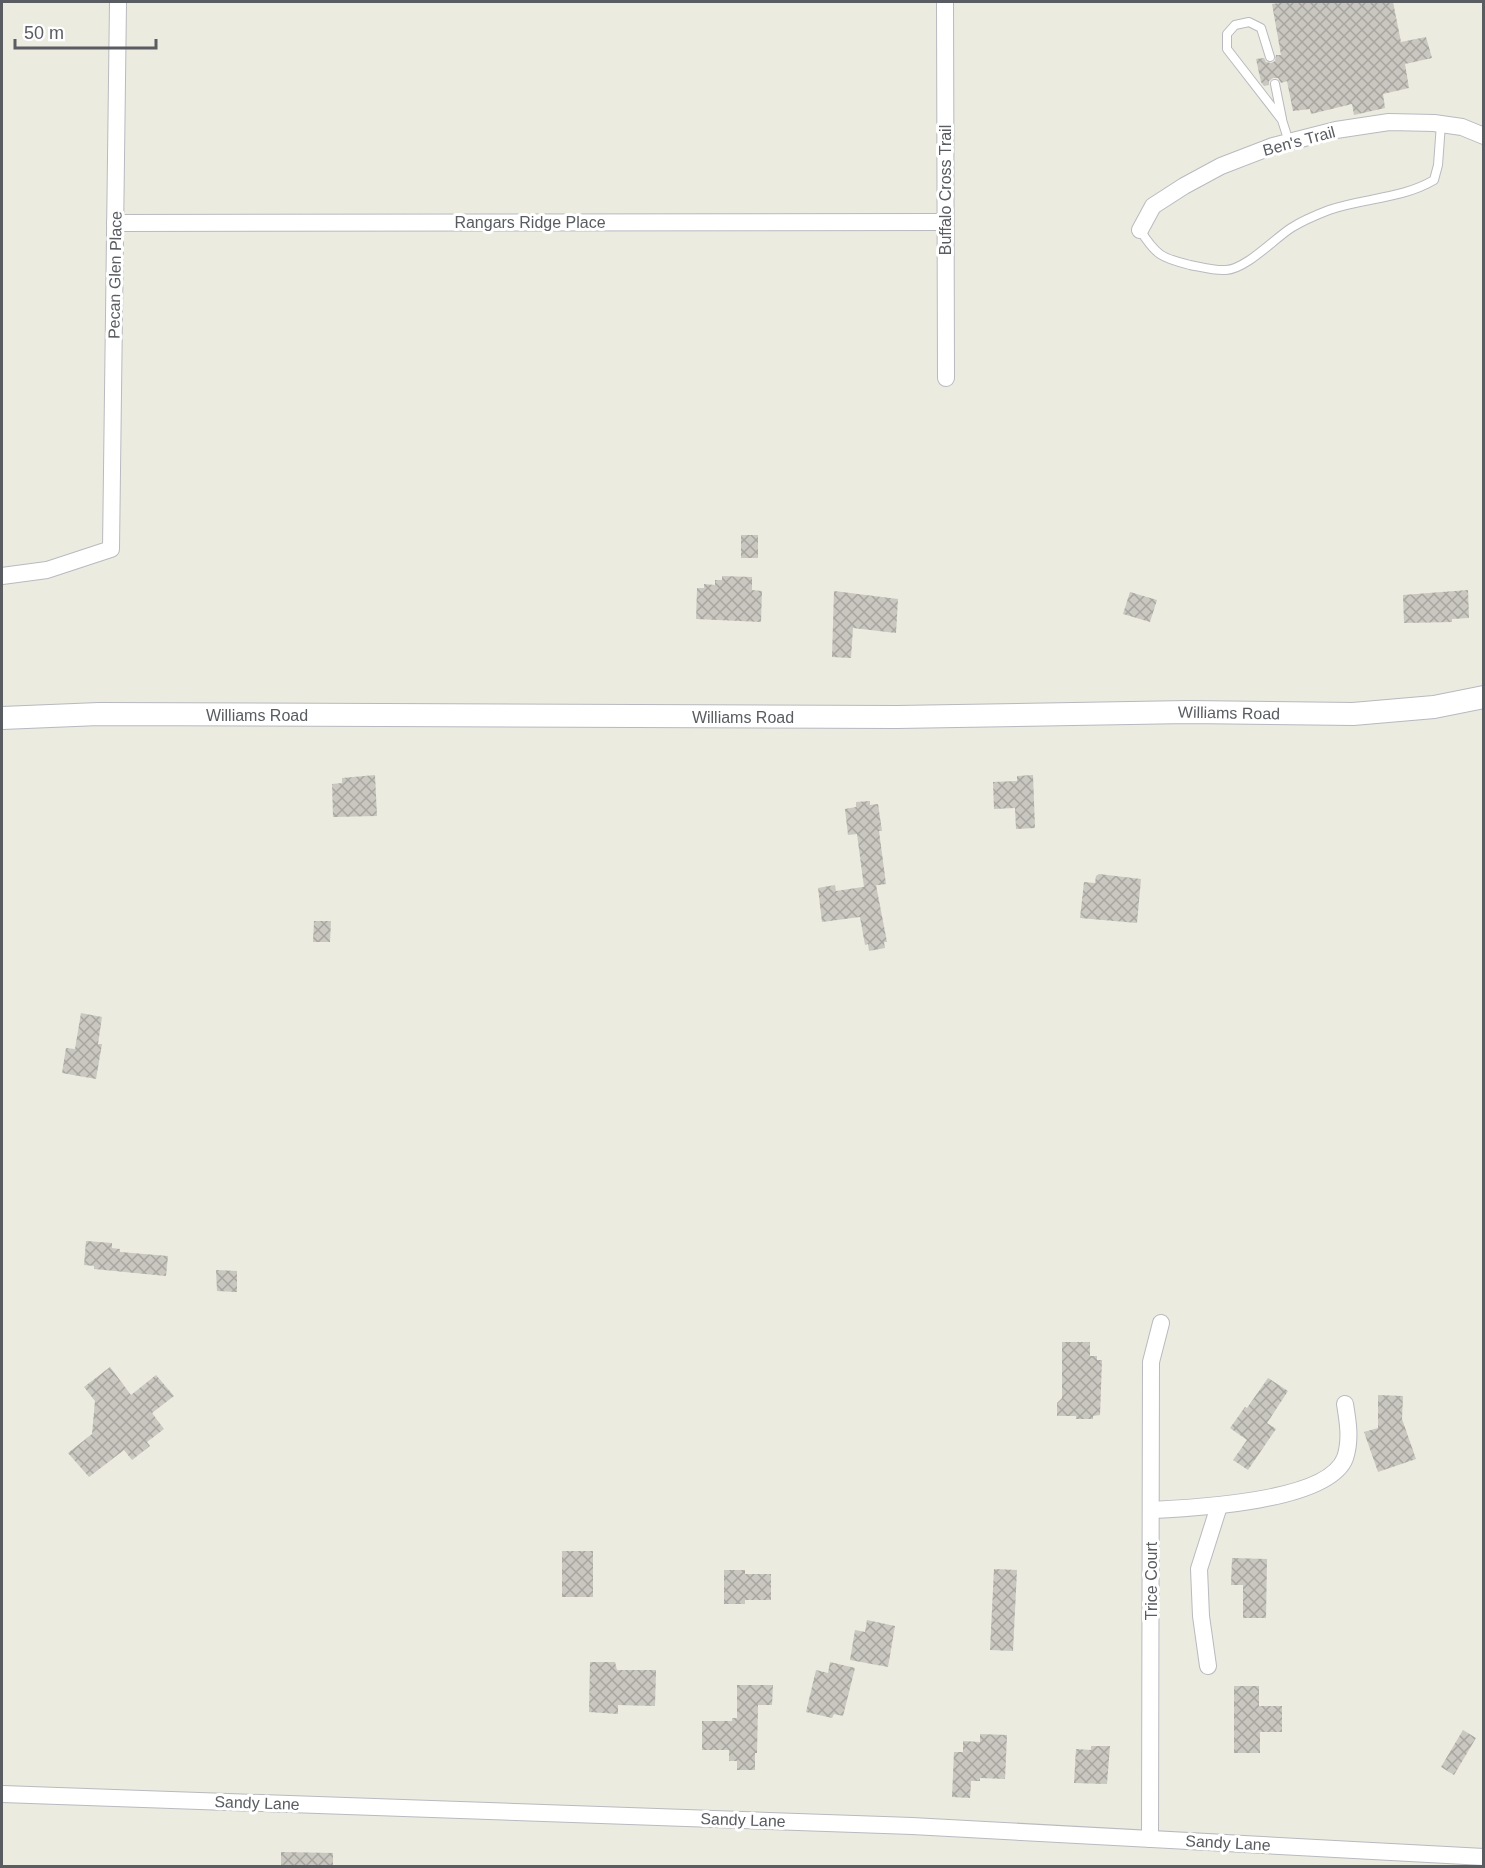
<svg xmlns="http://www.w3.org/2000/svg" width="1485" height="1868" viewBox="0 0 1485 1868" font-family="Helvetica,sans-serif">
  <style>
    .building { fill: url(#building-cross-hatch) }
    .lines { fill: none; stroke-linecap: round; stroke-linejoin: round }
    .lane-casing { stroke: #b8babf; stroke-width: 10 }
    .street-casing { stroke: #b8babf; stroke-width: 18 }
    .secondary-casing { stroke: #b6b9bf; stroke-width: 24 }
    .lane { stroke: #fff; stroke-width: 8 }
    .street { stroke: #fff; stroke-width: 16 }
    .secondary { stroke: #fff; stroke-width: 22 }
    .labels { text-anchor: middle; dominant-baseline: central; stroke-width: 6; stroke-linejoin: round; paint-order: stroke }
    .street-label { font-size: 16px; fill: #595c61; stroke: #fff }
  </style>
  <defs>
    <pattern id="building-cross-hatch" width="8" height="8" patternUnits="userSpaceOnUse" patternTransform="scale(1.5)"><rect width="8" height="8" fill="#c9c7c0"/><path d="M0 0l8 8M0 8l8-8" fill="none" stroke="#a6a59f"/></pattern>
  </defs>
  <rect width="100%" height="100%" fill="#ecebe0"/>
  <g class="building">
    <polygon points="1287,2 1393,2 1401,42 1426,37 1432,58 1405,64 1409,88 1383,94 1385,108 1354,115 1352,104 1311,114 1310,109 1293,111 1287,81 1281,83 1278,78 1273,78 1269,81 1269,85 1264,86 1261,82 1256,59 1264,58 1266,62 1271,63 1275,61 1276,55 1281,55 1272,4"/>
    <rect x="741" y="535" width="17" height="23"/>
    <polygon points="722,576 752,577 752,590 762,591 761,622 696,619 697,588 704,588 704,584 715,585 715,580 722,580"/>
    <polygon points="1468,590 1469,618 1452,619 1452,622 1404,623 1403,595"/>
    <polygon points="834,591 898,599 896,633 853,628 851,658 832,657"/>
    <polygon points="1130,592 1157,600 1150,622 1123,614"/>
    <polygon points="375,775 377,816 333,817 332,784 342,783 342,778"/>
    <polygon points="1033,775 1035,828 1016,829 1015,808 994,809 993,782 1017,781 1017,776"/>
    <polygon points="870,801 870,805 878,804 882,831 879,831 886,884 864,887 857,834 848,835 845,809 856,807 856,802"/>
    <polygon points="1099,874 1141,879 1137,923 1080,918 1084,882 1095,883 1096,876"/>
    <polygon points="835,885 836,891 876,885 887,942 884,942 885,948 869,951 868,944 865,945 860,917 822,922 818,888"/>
    <polygon points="314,921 331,921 330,942 313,942"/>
    <polygon points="81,1013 102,1017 98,1044 102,1044 96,1079 62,1073 66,1048 75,1049"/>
    <polygon points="86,1241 112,1243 112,1248 120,1249 120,1252 168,1256 166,1276 94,1269 94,1266 84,1265"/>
    <polygon points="216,1270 237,1271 237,1292 217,1291"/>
    <polygon points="1062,1342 1090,1342 1090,1356 1097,1356 1097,1360 1102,1360 1100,1415 1093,1416 1093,1419 1076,1419 1076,1416 1057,1416 1057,1403 1062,1398"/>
    <polygon points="110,1367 131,1395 156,1375 174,1396 152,1413 164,1429 147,1442 150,1446 132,1460 124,1450 89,1477 68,1453 92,1434 95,1401 84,1387"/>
    <polygon points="1268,1378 1288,1391 1267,1423 1276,1429 1248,1470 1233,1460 1247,1440 1230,1428 1245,1407 1247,1408"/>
    <polygon points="1378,1395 1403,1396 1402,1419 1416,1459 1378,1472 1364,1432 1378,1428"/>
    <rect x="562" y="1551" width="31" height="46"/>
    <polygon points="1232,1558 1267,1559 1266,1618 1243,1618 1243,1585 1231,1585"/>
    <polygon points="994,1569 1017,1570 1013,1651 990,1650"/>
    <polygon points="724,1570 745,1570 745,1574 771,1574 771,1600 745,1600 745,1604 724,1604"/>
    <polygon points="867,1620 895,1626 888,1667 850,1660 855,1630 865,1632"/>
    <polygon points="590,1662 615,1662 617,1670 656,1670 655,1706 618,1705 618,1714 589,1712"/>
    <polygon points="830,1662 855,1668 843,1716 834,1714 832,1718 806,1712 816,1670 828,1673"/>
    <polygon points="737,1685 773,1685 772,1705 758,1705 757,1753 755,1753 755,1770 737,1770 737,1761 729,1761 729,1750 702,1750 702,1721 732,1721 732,1718 737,1718"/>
    <polygon points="1234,1686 1259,1686 1259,1706 1282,1706 1282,1732 1260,1732 1260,1753 1234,1753"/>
    <polygon points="1463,1730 1476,1738 1454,1775 1441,1767"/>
    <polygon points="980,1734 1007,1735 1005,1779 980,1778 980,1781 971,1781 970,1798 952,1797 954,1752 963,1752 963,1741 980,1742"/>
    <polygon points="1091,1746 1110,1746 1107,1784 1074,1783 1076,1749 1091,1750"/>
    <polygon points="281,1852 333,1853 333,1866 281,1866"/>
  </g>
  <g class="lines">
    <defs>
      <g id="lane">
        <polyline points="1270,57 1261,28 1249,22 1235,25 1227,34 1227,49 1282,120 1289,142"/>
        <polyline points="1275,84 1282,119"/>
        <path d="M 1140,230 C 1156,255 1161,258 1190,265 C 1201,267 1215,271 1226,270 C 1246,269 1274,239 1291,228 C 1302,221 1316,215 1329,210 C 1363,198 1402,199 1434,180 L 1438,165 L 1441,124"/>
      </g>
      <g id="street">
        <polyline points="945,2 946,378"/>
        <polyline points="115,223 945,222"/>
        <polyline points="1140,230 1153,206 1184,186 1221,166 1273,146 1336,130 1389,122 1434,123 1462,127 1484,136"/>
        <polyline points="2,576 47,570 111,549 118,2"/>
        <path d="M 1151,1510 C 1193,1508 1328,1502 1345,1458 C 1351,1440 1348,1422 1345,1404"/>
        <polyline points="1208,1666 1201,1616 1199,1569 1219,1506"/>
        <polyline points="2,1794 912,1826 1484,1857"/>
        <polyline points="1150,1839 1151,1362 1161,1323"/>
      </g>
      <polyline id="secondary" points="2,718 99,714 897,717 1188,712 1353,714 1434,707 1484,697"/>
    </defs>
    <use href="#lane" class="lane-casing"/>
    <use href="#street" class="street-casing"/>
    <use href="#secondary" class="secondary-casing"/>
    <use href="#lane" class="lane"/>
    <use href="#street" class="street"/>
    <use href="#secondary" class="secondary"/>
  </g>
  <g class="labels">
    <g class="street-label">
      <text transform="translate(1299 141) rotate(-15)">Ben's Trail</text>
      <text transform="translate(945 190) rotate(-90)">Buffalo Cross Trail</text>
      <text x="530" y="222">Rangars Ridge Place</text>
      <text transform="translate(115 275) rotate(-89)">Pecan Glen Place</text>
      <text transform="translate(1229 713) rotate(1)">Williams Road</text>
      <text x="257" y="715">Williams Road</text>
      <text x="743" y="717">Williams Road</text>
      <text transform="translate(1151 1581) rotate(-90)">Trice Court</text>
      <text transform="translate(257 1803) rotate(2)">Sandy Lane</text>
      <text transform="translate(743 1820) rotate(2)">Sandy Lane</text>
      <text transform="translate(1228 1843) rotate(3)">Sandy Lane</text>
    </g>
  </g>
  <rect width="1485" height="1868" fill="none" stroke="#595c61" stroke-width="6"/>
  <path d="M15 39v9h141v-9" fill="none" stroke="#595c61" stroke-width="3"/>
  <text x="24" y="39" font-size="18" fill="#595c61" stroke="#ffffff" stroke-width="4.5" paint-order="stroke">50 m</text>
</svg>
